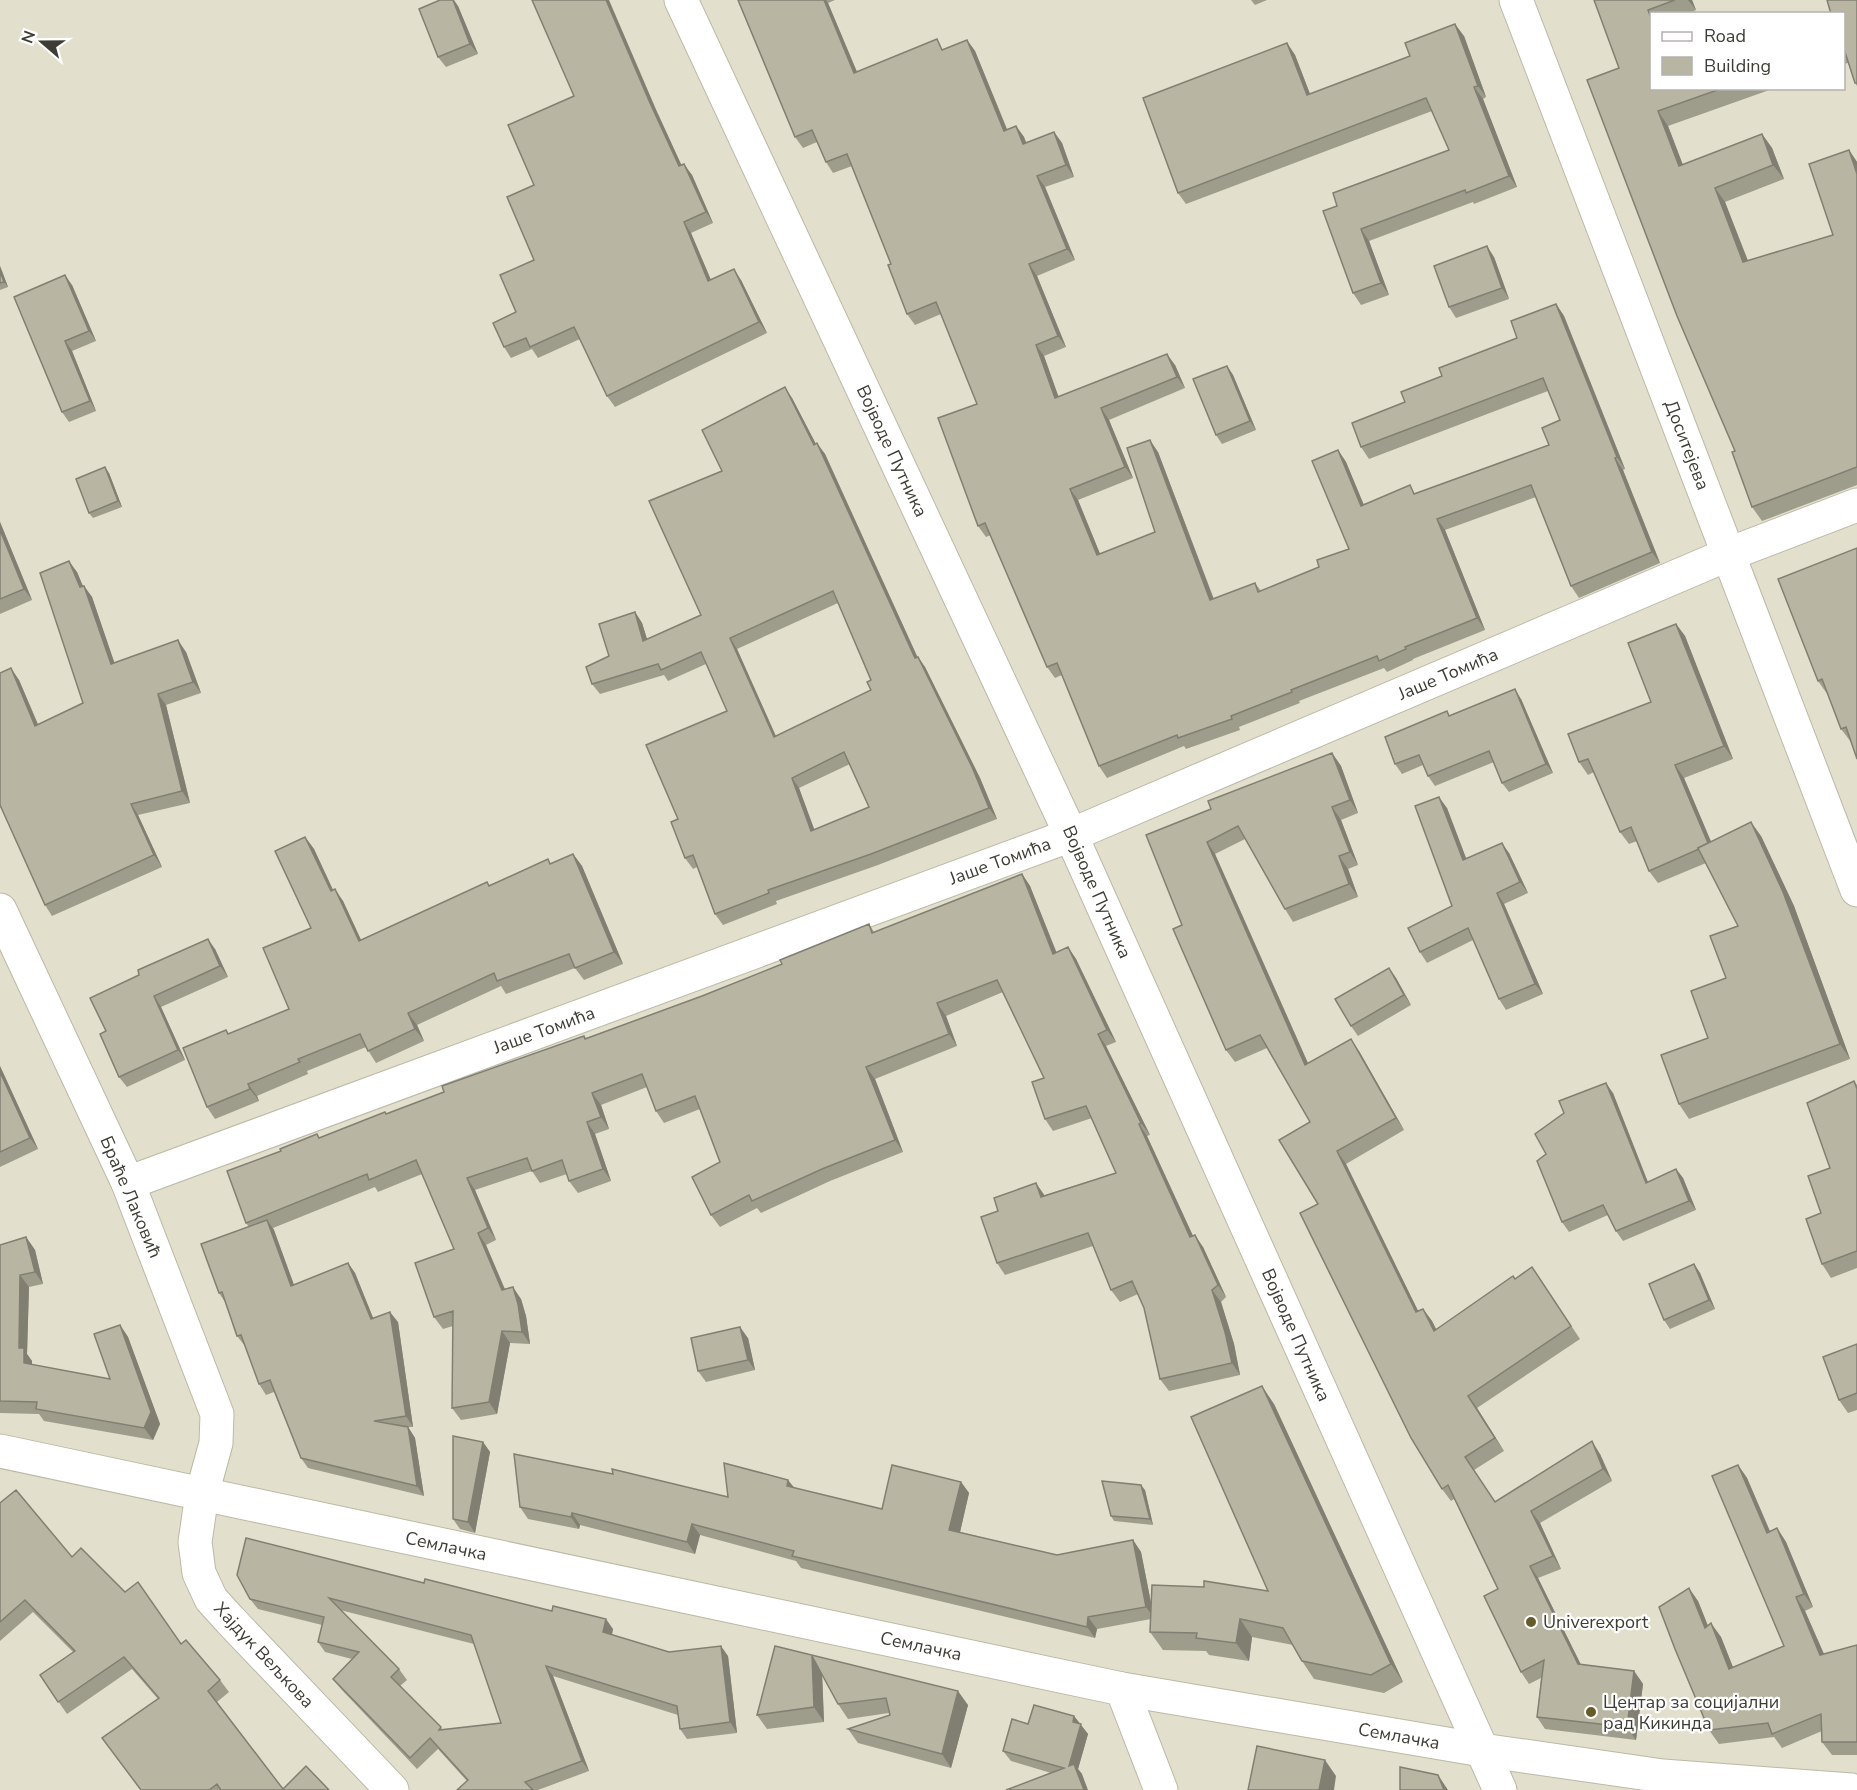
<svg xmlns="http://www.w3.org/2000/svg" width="1857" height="1790" viewBox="0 0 1857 1790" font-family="'Nunito Sans',sans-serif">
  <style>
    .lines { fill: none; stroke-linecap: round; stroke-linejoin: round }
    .minor-casing { stroke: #bbb9a6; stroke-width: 35 }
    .major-casing { stroke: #bbb9a6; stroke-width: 35 }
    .minor { stroke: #fff; stroke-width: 33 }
    .major { stroke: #fff; stroke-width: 33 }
    .wall { fill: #9e9d8c; fill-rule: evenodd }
    .shaded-wall { fill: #817f72 }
    .building { fill: #b8b6a3; stroke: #817f72; stroke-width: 1.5; fill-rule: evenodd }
    .poi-dot { fill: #645c29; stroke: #fff; stroke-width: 2 }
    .labels { text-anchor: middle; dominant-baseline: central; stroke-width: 4.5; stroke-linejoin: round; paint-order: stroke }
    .street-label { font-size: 18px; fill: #3e3d35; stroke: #fff }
    .poi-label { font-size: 18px; fill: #3e3d35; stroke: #fff; text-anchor: start }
  </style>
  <rect width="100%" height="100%" fill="#e2e0cc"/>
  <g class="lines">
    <defs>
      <g id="minor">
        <polyline points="681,0 1071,835 1500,1790"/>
        <polyline points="1516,0 1857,890"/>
        <polyline points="0,910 128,1183 217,1414 216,1443 202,1494 195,1542 199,1573 211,1599 230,1620 392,1790"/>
        <polyline points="128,1183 1071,835 1729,554 1857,505"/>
        <polyline points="1122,1689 1161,1790"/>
      </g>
      <polyline id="major" points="0,1451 1122,1689 1482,1750 1663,1776 1851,1790"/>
    </defs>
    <use href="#minor" class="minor-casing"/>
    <use href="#major" class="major-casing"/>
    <use href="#minor" class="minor"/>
    <use href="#major" class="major"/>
  </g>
  <g class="wall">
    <polygon points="738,0 835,0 828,3 857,72 944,49 967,40 975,51 1007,129 1016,126 1024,137 1026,143 1054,132 1062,143 1074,177 1045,187 1075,260 1037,276 1066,347 1044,356 1058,397 1175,365 1185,388 1109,420 1133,478 1078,500 1100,554 1155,532 1158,452 1214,599 1255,583 1261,591 1319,567 1349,549 1338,450 1346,462 1363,504 1416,493 1549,445 1560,420 1548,391 1369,459 1361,447 1405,402 1442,376 1517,338 1556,304 1564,316 1625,469 1623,470 1660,563 1579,598 1571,586 1536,497 1445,530 1485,630 1413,659 1413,660 1387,672 1384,668 1299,701 1300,703 1239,727 1240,730 1186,749 1184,746 1107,778 1099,766 1062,675 1055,678 1047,667 991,535 986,537 978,526 977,404 941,314 915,325 907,314 891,264 852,166 833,173 826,162 817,142 803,148 795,137"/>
    <polygon points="1251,0 1267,0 1255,5"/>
    <polygon points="1594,0 1692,0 1696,10 1688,14 1652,14 1652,88 1775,88 1668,126 1683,165 1762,134 1772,148 1784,179 1725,202 1747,261 1833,235 1849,150 1857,162 1857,485 1762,521 1752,507 1619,68"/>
    <polygon points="1857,0 1857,86 1855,83 1848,63 1844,64 1844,14"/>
    <polygon points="458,6 478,54 446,67 438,57"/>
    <polygon points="1464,36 1486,97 1483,99 1517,187 1474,204 1473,202 1369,241 1389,295 1361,305 1353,293 1337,206 1449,150 1432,111 1186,204 1178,193 1287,43 1295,55 1310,94"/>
    <polygon points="574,96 658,114 681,165 692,175 713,223 691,233 711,280 741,280 767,333 615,407 607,396 580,339 538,358 532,349 511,358 504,347 534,260 534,185"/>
    <polygon points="1494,257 1509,299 1456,318 1449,307"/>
    <polygon points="0,266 8,287 0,290"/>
    <polygon points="72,285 96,341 72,351 96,411 69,422 62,412 14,297"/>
    <polygon points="1227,366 1233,375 1256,430 1222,444 1216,435"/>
    <path d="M 792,398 L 816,444 L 825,454 L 917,657 L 925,667 L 980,778 L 997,819 L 878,865 L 776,901 L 777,904 L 723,925 L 715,914 L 697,867 L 693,869 L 685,858 L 678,819 L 727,711 L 706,664 L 668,681 L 664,675 L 600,694 L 592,684 L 635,612 L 642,623 L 647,639 L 701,615 L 722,471 ZM 838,603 L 871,680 L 871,690 L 776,736 L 737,649 ZM 850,764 L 869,807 L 814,830 L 799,788 Z"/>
    <polygon points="109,473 122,507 93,518 89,513"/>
    <polygon points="0,522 32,600 0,614"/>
    <polygon points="1857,548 1851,742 1841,729 1828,695 1818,681"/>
    <polygon points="77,572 83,586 84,586 92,597 114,663 186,652 201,693 166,705 190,803 138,815 162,867 52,916 45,905 0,806 0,673 19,680 38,724 83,703"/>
    <polygon points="1676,624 1685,636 1733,759 1684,778 1711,842 1761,836 1794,906 1850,1059 1689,1119 1679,1104 1708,1038 1726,978 1738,926 1706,863 1658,883 1649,871 1637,841 1629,844 1620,832 1594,772 1588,775 1579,762 1651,702"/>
    <polygon points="1521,699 1553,773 1509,792 1502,783 1494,762 1435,786 1428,776 1423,765 1402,774 1395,764 1450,716"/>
    <polygon points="1332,753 1341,766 1358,813 1341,820 1358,865 1348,869 1358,897 1293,922 1285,909 1245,839 1215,854 1308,1063 1359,1051 1404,1130 1346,1164 1418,1311 1423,1309 1432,1321 1436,1329 1515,1279 1541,1280 1580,1339 1477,1408 1504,1451 1474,1470 1495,1502 1600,1454 1612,1481 1540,1523 1561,1569 1538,1578 1581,1665 1634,1671 1643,1684 1636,1740 1545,1729 1537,1717 1541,1678 1529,1684 1521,1672 1498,1589 1454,1499 1451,1501 1442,1489 1318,1204 1310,1122 1267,1048 1235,1062 1226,1050 1182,925 1211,809"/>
    <polygon points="1447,808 1466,859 1509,853 1528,893 1504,904 1543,994 1506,1010 1499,999 1473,940 1427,963 1420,952 1452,906"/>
    <polygon points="305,837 314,849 333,890 343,901 361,940 487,882 489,885 551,863 573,854 582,866 623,964 584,980 575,968 506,994 501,986 417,1025 424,1041 376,1063 366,1047 307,1071 308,1074 257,1096 259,1101 215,1119 207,1107 226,1030 229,1034 289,1009 311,928"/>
    <polygon points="1022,874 1030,886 1056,953 1068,947 1076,959 1116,1042 1106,1046 1150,1135 1147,1136 1193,1236 1203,1247 1226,1297 1221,1302 1234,1344 1240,1375 1169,1391 1160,1379 1144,1308 1138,1294 1120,1302 1111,1290 1093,1246 1005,1275 997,1263 1045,1195 1116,1173 1092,1118 1053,1131 1045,1119 1044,1078 1003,992 946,1016 957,1046 875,1079 903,1152 830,1181 761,1213 757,1208 720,1227 711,1215 720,1162 700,1109 664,1123 656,1111 647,1087 601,1105 609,1129 595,1134 611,1181 578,1193 569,1181 567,1174 540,1183 532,1171 475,1190 496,1240 486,1245 505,1289 521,1299 526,1316 530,1344 510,1343 497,1414 461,1420 452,1408 453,1326 443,1329 434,1317 454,1249 422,1174 378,1192 375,1187 273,1228 294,1285 348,1263 355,1273 373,1318 398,1322 413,1427 408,1427 415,1438 424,1496 308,1468 301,1458 274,1392 266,1395 259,1384 245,1346 237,1336 225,1302 219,1293 249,1227 246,1223 387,1114 584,1036 586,1038 702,996 782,964 869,924 874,932"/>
    <polygon points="215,949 228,977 161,1007 185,1060 127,1087 119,1077 106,1031"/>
    <polygon points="1389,968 1396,978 1411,1005 1358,1036 1351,1026"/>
    <polygon points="0,1066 38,1149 0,1167"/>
    <polygon points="1854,1081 1857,1085 1857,1268 1831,1278 1822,1264 1821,1213 1830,1168"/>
    <polygon points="1613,1093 1648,1182 1676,1169 1683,1178 1696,1210 1623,1241 1616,1231 1608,1215 1569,1232 1562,1222 1546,1154"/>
    <polygon points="26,1237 35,1250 43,1284 29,1287 27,1354 32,1361 32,1365 110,1379 120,1325 128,1337 160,1424 153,1440 44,1421 39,1414 0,1413 0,1245"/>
    <polygon points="1694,1264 1700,1273 1715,1309 1670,1329 1664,1320"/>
    <polygon points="748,1338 755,1370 706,1382 698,1371"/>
    <polygon points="1857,1344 1857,1410 1848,1413 1839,1400"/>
    <polygon points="1274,1404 1403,1682 1384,1693 1314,1679 1302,1661 1293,1645 1252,1637 1249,1661 1209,1655 1206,1651 1163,1650 1150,1632 1151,1619 1097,1629 1095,1638 801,1568 796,1561 700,1535 695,1554 580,1525 579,1529 528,1519 520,1507 728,1497 794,1488 882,1509 961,1482 969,1493 960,1532 1057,1555 1133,1540 1141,1552 1151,1603 1268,1591"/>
    <polygon points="483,1442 490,1452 475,1533 460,1529 453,1519"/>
    <polygon points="1738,1465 1747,1478 1770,1531 1777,1528 1786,1542 1813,1607 1805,1611 1824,1654 1857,1645 1857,1755 1832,1755 1822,1742 1822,1731 1782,1748 1774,1737 1719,1744 1709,1730 1698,1601 1708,1626 1721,1637 1733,1668 1784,1646"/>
    <polygon points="1145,1490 1153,1525 1114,1521 1111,1516"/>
    <polygon points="0,1503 72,1557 125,1592 220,1680 229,1692 217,1702 283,1789 329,1790 141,1790 102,1738 158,1699 132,1669 67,1714 40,1675 73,1652 33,1612 0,1641"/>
    <path d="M 424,1583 L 613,1629 L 612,1635 L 669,1652 L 728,1656 L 737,1733 L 687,1739 L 680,1729 L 678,1715 L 553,1676 L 589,1771 L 538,1790 L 457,1790 L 467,1781 L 438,1749 L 417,1769 L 341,1689 L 333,1679 L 352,1659 L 325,1652 L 318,1642 L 322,1625 L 258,1609 L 250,1599 ZM 340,1610 L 474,1644 L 501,1723 L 443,1730 L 400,1686 L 407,1680 L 399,1669 Z"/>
    <polygon points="775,1646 968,1705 951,1768 858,1743 848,1729 890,1715 889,1713 848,1719 838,1704 822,1675 824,1722 767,1729 757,1715"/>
    <polygon points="1074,1716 1088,1734 1078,1769 1082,1774 1051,1773 1011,1761 1003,1751 1028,1724"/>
  </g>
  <g class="shaded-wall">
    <polygon points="453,0 454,0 458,6 478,54 470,44"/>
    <polygon points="606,0 609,0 658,114 687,177 679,166 650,103"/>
    <polygon points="824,0 826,0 828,3 862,84 854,73"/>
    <polygon points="1688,0 1692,0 1696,10"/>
    <polygon points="1455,24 1464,36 1486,97 1478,86"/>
    <polygon points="967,40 975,51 1012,142 1004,131"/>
    <polygon points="1287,43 1295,55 1315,107 1307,95"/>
    <polygon points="1474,87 1483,99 1517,187 1509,176"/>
    <polygon points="1658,111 1668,126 1689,181 1679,166"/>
    <polygon points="1016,126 1024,137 1031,155 1023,144"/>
    <polygon points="1054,132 1062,143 1074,177 1066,165"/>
    <polygon points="1762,134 1772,148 1784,179 1773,165"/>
    <polygon points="1849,150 1857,162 1857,174"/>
    <polygon points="684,164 692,175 713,223 706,212"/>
    <polygon points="1037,176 1045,187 1075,260 1067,249"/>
    <polygon points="1715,188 1725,202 1754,276 1743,262"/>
    <polygon points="684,222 691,233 716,292 708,281"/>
    <polygon points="1361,229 1369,241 1389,295 1381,283"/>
    <polygon points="1487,246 1494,257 1509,299 1502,288"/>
    <polygon points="1029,264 1037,276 1066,347 1058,336"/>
    <polygon points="0,266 8,287 4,282 0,271"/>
    <polygon points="734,269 741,280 767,333 759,322"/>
    <polygon points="65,275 72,285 96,341 89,331"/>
    <polygon points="1556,304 1564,316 1625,469 1617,457"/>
    <polygon points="65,341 72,351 96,411 90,401"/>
    <polygon points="1036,345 1044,356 1063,409 1055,398"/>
    <polygon points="1167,354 1175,365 1185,388 1177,377"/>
    <polygon points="1227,366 1233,375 1256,430 1250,421"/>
    <polygon points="785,387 792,398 822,456 814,445"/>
    <polygon points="1101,408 1109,420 1133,478 1125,467"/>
    <polygon points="1150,440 1158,452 1218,611 1210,600"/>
    <polygon points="817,443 825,454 923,669 915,658"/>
    <polygon points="1338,450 1346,462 1369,517 1361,506"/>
    <polygon points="1615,458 1623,470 1660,563 1652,552"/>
    <polygon points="105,467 109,473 122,507 118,501"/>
    <polygon points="1070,489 1078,500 1105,566 1097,555"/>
    <polygon points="1437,519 1445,530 1485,630 1477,618"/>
    <polygon points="0,522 32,600 24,589 0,530"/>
    <polygon points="69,561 77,572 88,599 80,587"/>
    <polygon points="84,586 92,597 119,676 111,664"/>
    <polygon points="635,612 642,623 651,652 643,641"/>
    <polygon points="1676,624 1685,636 1733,759 1724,746"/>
    <polygon points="730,638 737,649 781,748 774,737"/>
    <polygon points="178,640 186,652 201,693 193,682"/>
    <polygon points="918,657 925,667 980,778 997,819 989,808"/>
    <polygon points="11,668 19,680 43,737 35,726"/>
    <polygon points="1515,689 1521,699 1553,773 1546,764"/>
    <polygon points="158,694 166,705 190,803 182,791"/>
    <polygon points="1332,753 1341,766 1358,813 1350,800"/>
    <polygon points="1675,765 1684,778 1718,858 1709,845"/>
    <polygon points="792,778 799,788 819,842 811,831"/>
    <polygon points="1439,797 1447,808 1471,871 1463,860"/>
    <polygon points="131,804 138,815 162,867 154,855"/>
    <polygon points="1332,807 1341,820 1358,865 1350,852"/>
    <polygon points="1751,822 1761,836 1794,906 1850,1059 1840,1044"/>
    <polygon points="305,837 314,849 339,903 331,891"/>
    <polygon points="1207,842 1215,854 1314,1077 1305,1065"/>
    <polygon points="1502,843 1509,853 1528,893 1520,882"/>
    <polygon points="573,854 582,866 623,964 614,952"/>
    <polygon points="1339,856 1348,869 1358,897 1349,884"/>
    <polygon points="1022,874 1030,886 1062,966 1053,954"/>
    <polygon points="335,889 343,901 367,953 359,941"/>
    <polygon points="1497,893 1504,904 1543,994 1535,984"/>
    <polygon points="208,939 215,949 228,977 220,966"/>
    <polygon points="1068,947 1076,959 1116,1042 1107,1030"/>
    <polygon points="1389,968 1396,978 1411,1005 1404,995"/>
    <polygon points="154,996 161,1007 185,1060 178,1050"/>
    <polygon points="937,1003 946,1016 957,1046 949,1034"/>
    <polygon points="408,1013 417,1025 424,1041 415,1029"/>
    <polygon points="1098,1034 1106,1046 1150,1135 1141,1123"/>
    <polygon points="1351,1039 1359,1051 1404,1130 1396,1118"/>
    <polygon points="0,1066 38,1149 30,1138 0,1072"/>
    <polygon points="866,1067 875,1079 903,1152 895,1140"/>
    <polygon points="1606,1083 1613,1093 1652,1193 1646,1183"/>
    <polygon points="248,1084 257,1096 259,1101 250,1089"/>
    <polygon points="592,1093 601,1105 609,1129 601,1117"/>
    <polygon points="587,1122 595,1134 611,1181 603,1169"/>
    <polygon points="1139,1124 1147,1136 1199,1249 1190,1237"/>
    <polygon points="1337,1151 1346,1164 1425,1325 1416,1312"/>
    <polygon points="1676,1169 1683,1178 1696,1210 1689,1201"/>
    <polygon points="467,1178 475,1190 496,1240 488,1228"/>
    <polygon points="1036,1183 1045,1196 1041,1197"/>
    <polygon points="267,1220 274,1230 298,1296 291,1286"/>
    <polygon points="478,1233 486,1245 510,1302 502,1290"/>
    <polygon points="1195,1235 1203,1247 1226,1297 1218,1285"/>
    <polygon points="26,1237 35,1250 43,1284 35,1272"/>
    <polygon points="348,1263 355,1273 378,1330 371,1319"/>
    <polygon points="1694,1264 1700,1273 1715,1309 1709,1300"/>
    <polygon points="20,1275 29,1287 27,1354 32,1361 32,1376 24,1363 19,1348"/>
    <polygon points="513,1287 521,1299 526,1316 530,1344 522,1332"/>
    <polygon points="1212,1290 1221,1302 1234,1344 1240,1375 1232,1363"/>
    <polygon points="1423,1309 1432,1321 1443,1343 1434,1331"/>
    <polygon points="390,1312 398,1322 413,1427 406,1416"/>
    <polygon points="120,1325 128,1337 160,1424 153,1440 144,1428"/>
    <polygon points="740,1327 748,1338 755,1370 748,1360"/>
    <polygon points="502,1331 510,1343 497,1414 489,1402"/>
    <polygon points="1262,1386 1274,1404 1403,1682 1391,1664"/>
    <polygon points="1468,1396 1477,1408 1504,1451 1495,1438"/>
    <polygon points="408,1427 415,1438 424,1496 417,1486"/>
    <polygon points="1592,1441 1600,1454 1612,1481 1603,1469"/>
    <polygon points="483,1442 490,1452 475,1533 468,1522"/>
    <polygon points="1738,1465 1747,1478 1776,1546 1767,1533"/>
    <polygon points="788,1480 797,1491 787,1486"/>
    <polygon points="961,1482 969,1493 958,1541 949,1530"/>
    <polygon points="1141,1485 1145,1490 1153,1525 1150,1519"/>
    <polygon points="1531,1511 1540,1523 1561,1569 1553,1556"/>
    <polygon points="572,1513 580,1525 579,1529 571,1517"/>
    <polygon points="692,1524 700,1535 695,1554 687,1542"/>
    <polygon points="1777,1528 1786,1542 1813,1607 1804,1594"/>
    <polygon points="1133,1540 1141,1552 1154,1618 1146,1607"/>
    <polygon points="1530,1566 1538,1578 1587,1677 1578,1664"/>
    <polygon points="1689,1588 1698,1601 1714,1641 1705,1628"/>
    <polygon points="1796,1597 1805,1611 1830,1668 1820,1655"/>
    <polygon points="1088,1617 1097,1629 1095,1638 1087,1627"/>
    <polygon points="606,1619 613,1629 610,1643 603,1632"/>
    <polygon points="1240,1619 1252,1637 1249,1661 1236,1643"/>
    <polygon points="1711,1623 1721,1637 1739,1682 1729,1669"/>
    <polygon points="721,1646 728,1656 737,1733 730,1722"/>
    <polygon points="812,1656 822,1671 824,1722 814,1707"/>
    <polygon points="546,1666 553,1676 589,1771 582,1761"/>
    <polygon points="1634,1671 1643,1684 1636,1740 1627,1727"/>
    <polygon points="958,1691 968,1705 951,1768 942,1754"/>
    <polygon points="1074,1716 1088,1734 1078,1769 1082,1774 1088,1790 1084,1790 1069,1766 1073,1722"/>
    <polygon points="1325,1760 1336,1776 1334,1790 1319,1790"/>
    <polygon points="1438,1775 1448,1790 1444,1790"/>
  </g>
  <g class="building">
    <polygon points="440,0 453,0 470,44 438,57 419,9"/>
    <polygon points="532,0 606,0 650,103 679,166 684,164 706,212 684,222 708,281 734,269 759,322 607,396 574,327 530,347 526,338 504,347 493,323 516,312 500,275 534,260 507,197 534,185 508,125 574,96"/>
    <polygon points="738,0 824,0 854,73 937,39 942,50 967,40 1004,131 1016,126 1023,144 1054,132 1066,165 1037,176 1067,249 1029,264 1058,336 1036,345 1055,398 1167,354 1177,377 1101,408 1125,467 1070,489 1097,555 1155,532 1127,448 1150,440 1210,600 1255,583 1258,592 1319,567 1317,560 1349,549 1312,461 1338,450 1361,506 1410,485 1414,494 1549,445 1542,428 1560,420 1543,378 1361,447 1352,423 1405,402 1401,392 1442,376 1439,368 1517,338 1511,321 1556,304 1617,457 1615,458 1652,552 1571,586 1531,485 1437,519 1477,618 1405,647 1406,649 1379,661 1377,656 1291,690 1292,692 1231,716 1232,719 1178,738 1177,735 1099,766 1057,663 1047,667 985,523 978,526 938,418 977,404 936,302 907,314 888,265 891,264 847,154 826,162 812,130 795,137"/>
    <polygon points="1594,0 1675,0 1648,10 1652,21 1652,88 1723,88 1658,111 1679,166 1762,134 1773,165 1715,188 1743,262 1833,235 1809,164 1849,150 1857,174 1857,467 1752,507 1732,452 1735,451 1677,316 1587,80 1619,68"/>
    <polygon points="1827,0 1857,0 1857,83 1855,83 1844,49 1844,14 1831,14"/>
    <polygon points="1455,24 1478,86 1474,87 1509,176 1466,193 1465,190 1361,229 1381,283 1353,293 1323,211 1337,206 1333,193 1449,150 1426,98 1178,193 1143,98 1287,43 1307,95 1410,56 1405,43"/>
    <polygon points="1487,246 1502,288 1449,307 1434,266"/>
    <polygon points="0,271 4,282 0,283"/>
    <polygon points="65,275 89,331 65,341 90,401 62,412 14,297"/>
    <polygon points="1227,366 1250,421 1216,435 1193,379"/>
    <path d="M 785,387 L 814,445 L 817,443 L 915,658 L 918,657 L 972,767 L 989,808 L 871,854 L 768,890 L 769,893 L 715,914 L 693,855 L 685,858 L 671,822 L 678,819 L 646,745 L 727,711 L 701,652 L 661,670 L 658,664 L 592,684 L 586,667 L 609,656 L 599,624 L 635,612 L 643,641 L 701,615 L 649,501 L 722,471 L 702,430 ZM 833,591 L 871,680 L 867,682 L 871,690 L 774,737 L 730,638 ZM 844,752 L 869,807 L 811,831 L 792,778 Z"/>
    <polygon points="105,467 118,501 89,513 76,479"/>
    <polygon points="0,530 24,589 0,599"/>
    <polygon points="1857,548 1857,759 1846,727 1841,729 1822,679 1818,681 1778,579"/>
    <polygon points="69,561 80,587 84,586 111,664 178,640 193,682 158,694 182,791 131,804 154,855 45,905 0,805 0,673 11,668 35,726 83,703 40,573"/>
    <polygon points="1676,624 1724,746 1675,765 1708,843 1698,848 1699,849 1649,871 1631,827 1620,832 1588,759 1579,762 1568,734 1651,702 1628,643"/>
    <polygon points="1515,689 1546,764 1502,783 1489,751 1428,776 1419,755 1395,764 1385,737 1447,711 1449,716"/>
    <polygon points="1332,753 1350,800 1332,807 1350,852 1339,856 1349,884 1285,909 1238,826 1207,842 1305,1065 1351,1039 1396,1118 1337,1151 1416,1312 1423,1309 1434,1331 1513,1276 1515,1279 1532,1267 1571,1326 1468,1396 1495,1438 1465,1457 1495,1502 1592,1441 1603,1469 1531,1511 1553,1556 1530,1566 1578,1664 1634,1671 1627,1727 1537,1717 1544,1660 1521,1672 1484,1596 1498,1589 1448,1485 1442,1489 1411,1438 1300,1213 1318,1204 1279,1140 1310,1122 1260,1035 1226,1050 1173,929 1182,925 1146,835 1211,809 1208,801"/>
    <polygon points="1439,797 1463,860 1502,843 1520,882 1497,893 1535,984 1499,999 1468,928 1420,952 1408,928 1452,906 1415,806"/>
    <polygon points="1751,822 1783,892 1840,1044 1679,1104 1661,1055 1708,1038 1691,991 1726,978 1710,936 1738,926 1698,848"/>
    <polygon points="305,837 331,891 335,889 359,941 487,882 489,886 548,859 550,864 573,854 614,952 575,968 569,954 497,981 494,973 408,1013 415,1029 368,1051 360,1034 298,1059 300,1062 248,1084 250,1089 207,1107 183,1048 226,1030 228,1034 289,1009 263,948 311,928 275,851"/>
    <polygon points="1022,874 1053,954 1068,947 1107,1030 1098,1034 1141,1123 1139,1124 1190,1237 1195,1235 1218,1285 1212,1290 1225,1332 1232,1363 1160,1379 1144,1308 1132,1281 1111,1290 1088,1233 997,1263 981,1217 998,1211 994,1198 1036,1183 1041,1197 1116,1173 1086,1106 1045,1119 1032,1082 1044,1078 997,980 937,1003 949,1034 866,1067 895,1140 822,1169 752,1201 749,1195 711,1215 692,1177 720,1162 695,1096 656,1111 642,1074 592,1093 601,1117 587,1122 603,1169 569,1181 562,1160 532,1171 527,1158 467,1178 488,1228 478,1233 502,1290 513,1287 518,1304 522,1332 502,1331 489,1402 452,1408 453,1311 434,1317 415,1263 454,1249 416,1160 369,1180 367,1174 246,1223 227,1171 281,1151 280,1149 317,1134 319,1138 385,1112 386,1114 444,1092 442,1086 584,1036 585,1039 702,996 782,964 780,960 869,924 872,933"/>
    <polygon points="208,939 220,966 154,996 178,1050 119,1077 100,1034 106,1031 90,998 139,975 138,970"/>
    <polygon points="1389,968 1404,995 1351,1026 1335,999"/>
    <polygon points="0,1072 30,1138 0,1152"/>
    <polygon points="1854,1081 1857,1089 1857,1251 1822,1264 1806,1219 1821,1213 1808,1176 1830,1168 1807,1103"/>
    <polygon points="1606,1083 1646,1183 1676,1169 1689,1201 1616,1231 1603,1205 1562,1222 1537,1161 1546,1154 1535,1134 1564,1113 1559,1101"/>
    <polygon points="267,1220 291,1286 348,1263 371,1319 390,1312 406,1416 374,1421 408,1427 417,1486 301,1458 270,1380 259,1384 241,1335 237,1336 222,1292 219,1293 201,1244"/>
    <polygon points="26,1237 35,1272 20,1275 19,1348 24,1348 24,1363 110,1379 94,1334 120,1325 151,1412 144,1428 36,1409 37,1402 0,1401 0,1245"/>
    <polygon points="1694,1264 1709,1300 1664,1320 1649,1284"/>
    <polygon points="740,1327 748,1360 698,1371 691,1338"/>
    <polygon points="1857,1344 1857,1393 1839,1400 1823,1357"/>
    <polygon points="1262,1386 1391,1664 1371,1675 1302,1661 1283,1628 1240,1619 1236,1643 1196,1638 1197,1633 1150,1632 1152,1585 1204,1587 1204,1581 1268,1591 1191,1417"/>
    <polygon points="453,1436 483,1442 468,1522 453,1519"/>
    <polygon points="514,1454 613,1474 612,1469 728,1497 724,1463 788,1480 787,1486 882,1509 892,1465 961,1482 949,1530 1057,1555 1133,1540 1146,1607 1088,1617 1087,1627 792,1556 794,1551 692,1524 687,1542 572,1513 571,1517 520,1507"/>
    <polygon points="1738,1465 1767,1533 1777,1528 1804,1594 1796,1597 1820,1655 1857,1645 1857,1742 1822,1742 1821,1714 1772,1734 1768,1723 1709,1730 1675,1649 1659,1607 1689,1588 1705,1628 1711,1623 1729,1669 1784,1646 1712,1476"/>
    <polygon points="1102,1481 1141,1485 1150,1519 1111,1516"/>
    <polygon points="16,1490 72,1557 81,1548 125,1592 138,1582 181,1644 186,1640 220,1680 208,1691 283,1789 306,1766 329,1790 221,1790 217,1784 209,1790 141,1790 102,1738 159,1698 124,1657 58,1702 40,1675 75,1651 25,1600 0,1622 0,1503"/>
    <path d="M 246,1538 L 424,1583 L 425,1579 L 552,1611 L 553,1606 L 606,1619 L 603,1632 L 669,1652 L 721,1646 L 730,1722 L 680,1729 L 677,1706 L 546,1666 L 582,1761 L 525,1782 L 533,1790 L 457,1790 L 468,1780 L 430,1738 L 410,1758 L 333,1679 L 359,1652 L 318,1642 L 324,1617 L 250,1599 L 237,1575 ZM 329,1598 L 471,1635 L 501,1723 L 439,1730 L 441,1727 L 391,1677 L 399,1669 Z"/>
    <polygon points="775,1646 958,1691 942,1754 848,1729 890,1715 886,1698 838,1704 812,1656 814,1707 757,1715"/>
    <polygon points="1034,1705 1074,1716 1073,1722 1081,1724 1069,1766 1074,1764 1084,1790 1006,1790 1064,1768 1003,1751 1012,1719 1028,1724"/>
    <polygon points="1257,1746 1325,1760 1319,1790 1248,1790"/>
    <polygon points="1400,1767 1438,1775 1444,1790 1400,1790"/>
  </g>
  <g class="poi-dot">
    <circle cx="1531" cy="1622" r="6"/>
    <circle cx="1591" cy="1712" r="6"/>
  </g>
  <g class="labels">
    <g class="street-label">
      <text transform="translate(1687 445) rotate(69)">Доситејева</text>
      <text transform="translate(892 451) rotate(65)">Војводе Путника</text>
      <text transform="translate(1448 674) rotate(-23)">Јаше Томића</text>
      <text transform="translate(1000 861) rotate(-20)">Јаше Томића</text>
      <text transform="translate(1097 892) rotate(66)">Војводе Путника</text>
      <text transform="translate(544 1030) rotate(-20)">Јаше Томића</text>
      <text transform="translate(131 1197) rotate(67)">Браће Лаковић</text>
      <text transform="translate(1296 1335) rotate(66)">Војводе Путника</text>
      <text transform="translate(446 1546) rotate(12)">Семлачка</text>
      <text transform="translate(921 1646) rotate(12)">Семлачка</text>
      <text transform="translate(264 1655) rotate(47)">Хајдук Вељкова</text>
      <text transform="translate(1399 1736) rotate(10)">Семлачка</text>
    </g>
    <g class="poi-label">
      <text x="1543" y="1622">Univerexport</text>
      <text x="1603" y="1702">Центар за социјални<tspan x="1603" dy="21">рад Кикинда</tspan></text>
    </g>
  </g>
  <rect x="1650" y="12" width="195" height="78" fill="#ffffff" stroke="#b2b1ae" stroke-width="1.5"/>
  <rect x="1662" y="32" width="30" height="9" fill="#ffffff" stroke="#b2b1ae" stroke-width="1.5"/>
  <text x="1704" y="42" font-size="18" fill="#3e3d35">Road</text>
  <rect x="1662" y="57" width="30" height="18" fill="#b8b6a3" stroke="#b2b1ae" stroke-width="1.5"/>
  <text x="1704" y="72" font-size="18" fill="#3e3d35">Building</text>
  <g transform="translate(42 42) rotate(290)" stroke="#ffffff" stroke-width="4.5" paint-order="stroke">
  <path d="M0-4.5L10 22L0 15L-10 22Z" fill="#3e3d35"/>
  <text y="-9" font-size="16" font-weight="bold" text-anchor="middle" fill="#3e3d35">N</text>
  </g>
</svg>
